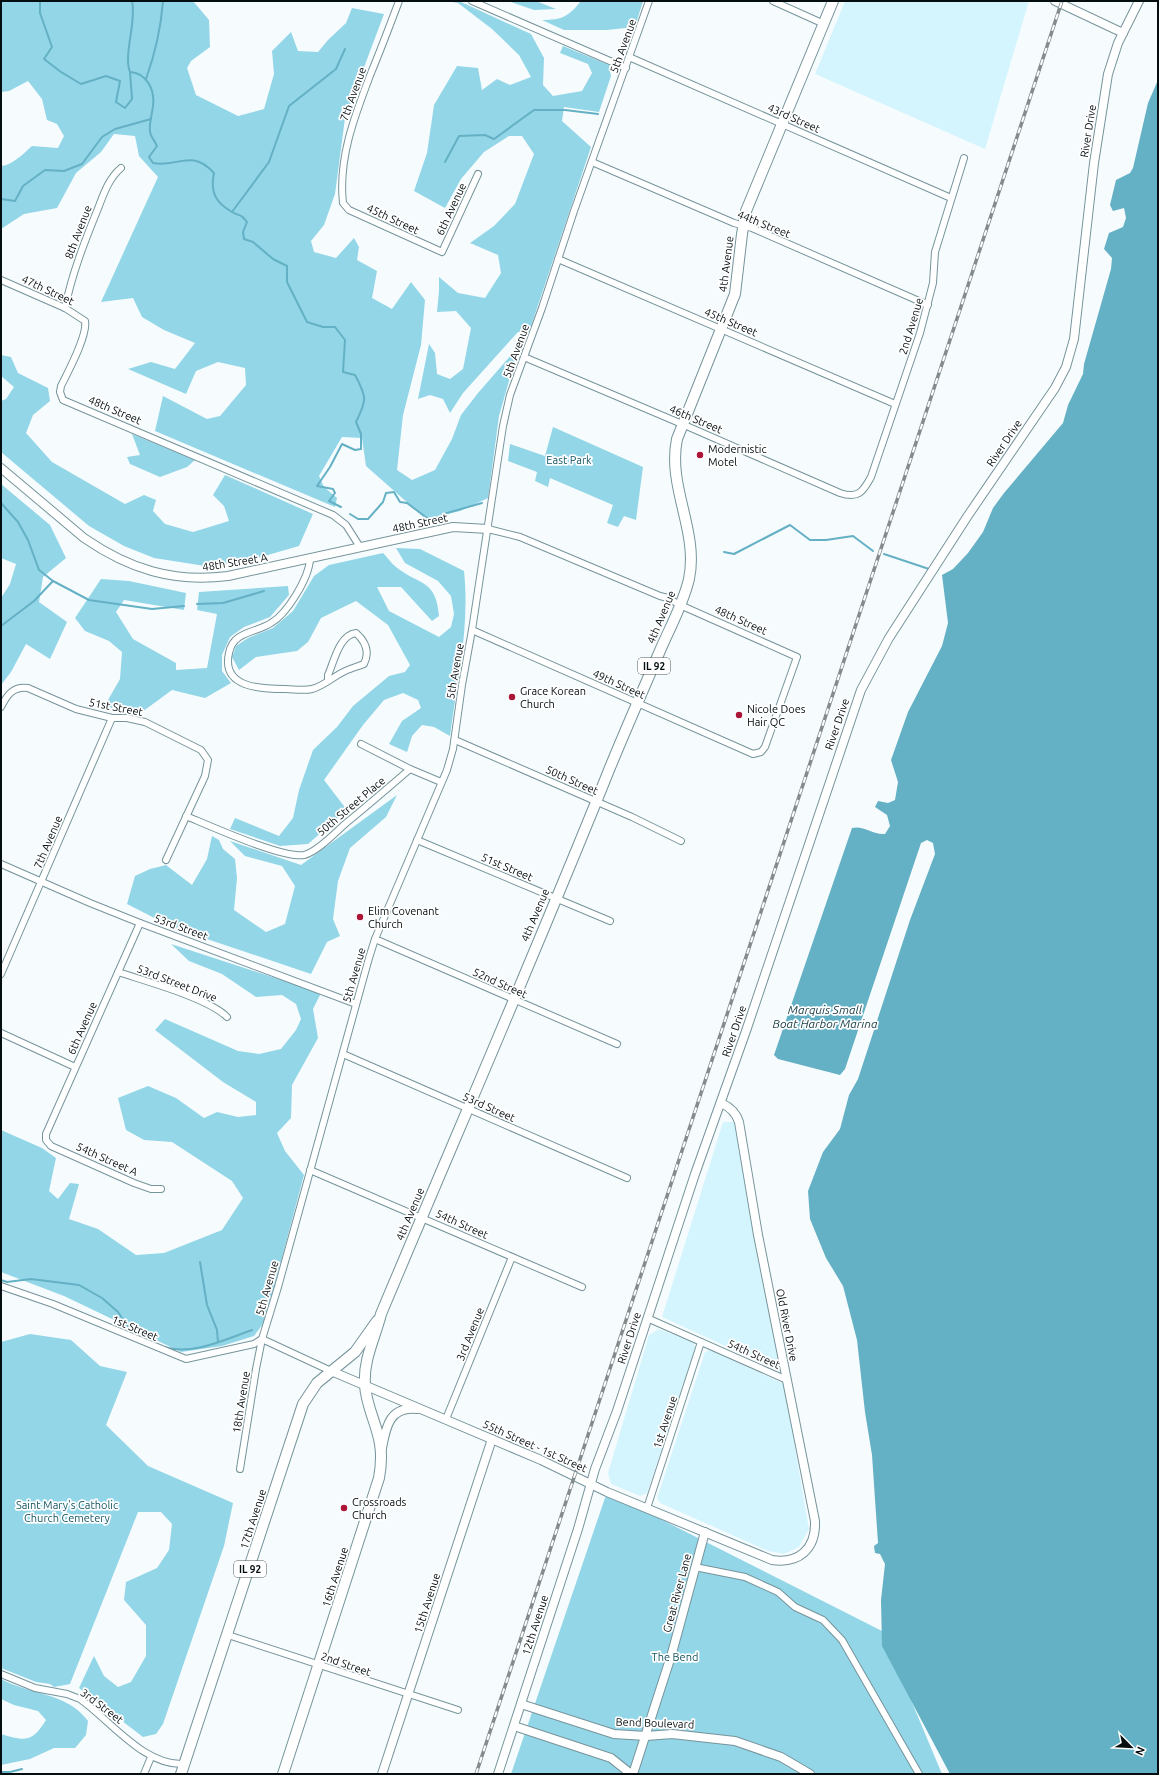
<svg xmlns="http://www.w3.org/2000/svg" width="1159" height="1775" viewBox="0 0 1159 1775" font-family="Ubuntu,sans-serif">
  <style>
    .built { fill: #d5f5fe }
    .green { fill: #93d6e8 }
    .water { fill: #64b0c4 }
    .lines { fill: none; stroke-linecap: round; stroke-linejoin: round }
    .stream { stroke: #64b0c4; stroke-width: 2 }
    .minor-casing { stroke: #76949b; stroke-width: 8 }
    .tertiary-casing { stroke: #76949b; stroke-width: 10 }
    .primary-casing { stroke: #76949b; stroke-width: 12 }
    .minor { stroke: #fff; stroke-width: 6 }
    .tertiary { stroke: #fff; stroke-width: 8 }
    .primary { stroke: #fff; stroke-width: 10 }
    .rail-casing { stroke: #838b8d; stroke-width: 3.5 }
    .rail { stroke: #fff; stroke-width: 2; stroke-dasharray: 6; stroke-linecap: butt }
    .poi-dot { fill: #ab1538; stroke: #fff; stroke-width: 1.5 }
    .labels { text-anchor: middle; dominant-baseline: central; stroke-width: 3.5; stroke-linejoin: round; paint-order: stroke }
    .shield { fill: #fff; stroke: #4f5658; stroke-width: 1 }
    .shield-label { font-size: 10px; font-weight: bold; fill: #040d10 }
    .street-label { font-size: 11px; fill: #040d10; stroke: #fff }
    .poi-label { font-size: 11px; fill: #040d10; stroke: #fff; text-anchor: start }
    .park-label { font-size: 11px; fill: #145563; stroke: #fff }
    .water-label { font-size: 12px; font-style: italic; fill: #1d414a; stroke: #fff }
  </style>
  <rect width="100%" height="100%" fill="#f6fcfe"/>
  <g class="built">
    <polygon points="845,1 1029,1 985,149 815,74"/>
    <polygon points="723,1122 734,1122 756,1250 780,1371 662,1317"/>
    <polygon points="659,1329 694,1343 695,1348 647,1493 640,1496 611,1484 608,1473 649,1335"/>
    <polygon points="710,1350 784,1384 809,1529 799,1547 784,1554 768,1551 660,1503 657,1498 705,1352"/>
  </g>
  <g class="green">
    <path d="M 1,1 L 193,1 L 209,20 L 210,47 L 191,61 L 187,68 L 196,95 L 238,116 L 264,109 L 274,74 L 272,51 L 291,32 L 298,51 L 318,52 L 328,40 L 346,23 L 352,8 L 384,14 L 345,118 L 335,194 L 324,225 L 311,241 L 314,252 L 336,258 L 354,238 L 359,247 L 357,260 L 377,271 L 372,298 L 392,309 L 411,282 L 425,300 L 421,345 L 403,415 L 397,470 L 412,480 L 435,470 L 452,439 L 461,415 L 478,393 L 519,346 L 499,416 L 488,498 L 460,511 L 426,519 L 366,466 L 362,438 L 342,437 L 319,476 L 324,487 L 337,498 L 335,507 L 155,431 L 163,396 L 207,419 L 220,416 L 246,385 L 245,368 L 218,362 L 196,371 L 186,394 L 128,369 L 151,362 L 175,369 L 195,343 L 164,330 L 142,317 L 133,298 L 101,302 L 158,177 L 139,156 L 135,136 L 114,134 L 101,152 L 76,173 L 57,208 L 24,214 L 1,229 L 1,166 C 13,165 24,153 32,146 L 58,148 L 64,136 L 57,124 L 47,120 L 42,99 L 28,81 L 9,91 L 1,92 Z"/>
    <polygon points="447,1 459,1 531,34 544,58 543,85 553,96 582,91 592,73 588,64 560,53 563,46 609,65 611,76 599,112 564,107 562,121 591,147 529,332 518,332 463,393 450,413 443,399 430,395 418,399 429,344 435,353 437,374 450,379 463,369 471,328 456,311 437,312 439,291 439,277 458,293 485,298 501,273 498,255 470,243 494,226 515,204 534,154 522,136 509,136 484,152 461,179 445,208 414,191 427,153 434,105 457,66 478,68 482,90 497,79 510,85 531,77 519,55 492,29 458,3"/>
    <polygon points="508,1 536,1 556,9 534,10"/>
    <path d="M 581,1 L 643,1 L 635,27 L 607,30 L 564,30 L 542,20 C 562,20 568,17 581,1 Z"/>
    <polygon points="1,355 11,357 18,373 48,388 50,401 33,415 26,433 52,462 125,504 144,495 156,500 153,511 165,524 193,532 229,521 224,506 213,495 225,475 313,514 299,546 247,561 205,566 154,558 124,546 89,526 1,452 1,401 6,399 14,387 1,376"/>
    <polygon points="553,427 643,467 636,520 624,516 618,527 607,523 613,505 550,478 548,487 535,481 537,472 508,461 510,444 545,456"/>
    <polygon points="132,434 195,460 187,467 160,477 130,464 127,457 140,455"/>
    <polygon points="1,484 50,525 66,558 43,577 39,602 67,622 50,659 26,644 11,672 1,685 1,598 10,584 16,564 1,558"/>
    <path d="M 396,548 L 420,549 L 464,571 C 470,628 457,680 450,736 L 434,727 L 422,725 L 412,736 L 407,752 L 389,744 L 402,721 L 421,708 L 418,700 L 403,693 L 384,700 L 363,725 L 324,780 L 347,810 L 308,844 L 280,846 L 230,829 L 235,818 L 279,836 L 293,818 L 299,790 L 313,750 L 337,727 L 353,706 L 389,676 L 405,672 L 410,665 L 388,625 L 356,601 L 321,618 L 308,642 L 297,651 L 256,657 L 239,670 L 232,657 L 236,646 L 248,638 L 273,628 L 293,611 L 314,576 L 329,565 L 383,553 C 387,557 391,563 396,567 C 420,586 436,579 439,616 L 432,621 L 401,587 L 377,587 L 389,611 L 439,637 L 451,627 L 454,614 L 451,596 L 438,581 L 405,563 Z"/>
    <polygon points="101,579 129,581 186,593 184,610 124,600 116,612 133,639 176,663 176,670 207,668 217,614 197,610 199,592 288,586 289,595 270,617 244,627 230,637 222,655 222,671 231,683 205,698 172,690 142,712 104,707 120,679 122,652 109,641 85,631 75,618"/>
    <polygon points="397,795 386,817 350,848 338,881 333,919 340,936 327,942 311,974 174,928 127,904 135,876 150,869 166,865 192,885 207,859 212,836 219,840 223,849 235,859 237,878 234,910 266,932 285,924 295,886 282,866 245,856 230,841 301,865"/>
    <polygon points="171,944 321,993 313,1009 318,1038 292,1085 291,1118 277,1133 285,1151 304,1175 265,1321 254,1336 222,1346 181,1352 64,1296 1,1272 1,1130 42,1148 56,1158 49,1191 58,1199 70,1183 79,1184 69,1219 98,1229 136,1255 164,1253 222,1230 243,1198 232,1181 172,1142 144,1140 126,1130 118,1098 148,1086 176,1098 204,1118 217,1112 238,1117 256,1115 256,1102 223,1082 155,1030 165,1019 238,1051 259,1054 281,1049 296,1030 301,1019 296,1004 282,995 256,997 222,974 189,961"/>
    <polygon points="30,1334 71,1340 100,1366 127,1372 106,1425 148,1466 233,1503 224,1546 163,1724 156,1734 143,1737 79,1688 94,1656 104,1676 118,1687 131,1682 146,1656 146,1625 124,1600 126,1582 157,1568 169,1550 172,1524 161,1512 138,1512 70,1684 54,1687 50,1684 36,1682 1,1668 1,1342"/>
    <polygon points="607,1492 882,1631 942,1774 511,1774"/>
    <path d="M 1,1679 C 30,1695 67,1692 88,1721 L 86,1735 L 75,1748 L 54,1748 L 30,1759 L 1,1765 L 1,1734 C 25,1741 32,1743 46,1720 L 38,1711 L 14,1705 L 1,1699 Z"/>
  </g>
  <path class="water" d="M 1158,80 L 1158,1774 L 950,1774 L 882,1646 L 881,1600 L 885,1564 L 880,1554 L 875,1553 L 874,1546 L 878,1543 L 872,1455 L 865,1412 L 857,1340 L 843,1286 L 826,1258 L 810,1219 L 808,1191 L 823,1152 L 840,1129 L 849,1095 L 858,1079 L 910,920 L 935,854 L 933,843 L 927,840 L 921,843 L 845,1069 L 840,1075 L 778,1059 L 774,1055 L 852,828 C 863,825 873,835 885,834 L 890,826 L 887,815 L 875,807 L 878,801 L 888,803 L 895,800 L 898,782 L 891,760 L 908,712 L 942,646 L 948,623 L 942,575 L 953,569 L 968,553 L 983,532 L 993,508 L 1004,493 L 1063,423 L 1068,405 L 1083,374 L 1084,364 L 1111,269 L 1112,258 L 1104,249 L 1109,233 L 1123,227 L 1126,218 L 1124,208 L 1113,211 L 1110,205 L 1116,180 L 1130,173 L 1133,168 L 1148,103 Z"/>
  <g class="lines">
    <g class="stream">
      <path d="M 40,1 L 40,13 L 52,47 L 44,59 L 61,72 L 81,84 L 106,76 L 120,81 L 116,102 L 125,108 L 132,99 L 130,72 C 147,73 155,90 153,106 C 152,115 149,123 150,131 C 150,136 155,141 157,146 L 149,157 L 153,163 C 177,168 191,148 214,173 C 210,192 215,202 232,212 C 241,217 240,213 247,222 L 243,232 L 244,239 L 253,242 L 273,259 L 287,266 L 287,282 L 307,322 L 323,327 L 335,327 L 345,340 L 343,372 L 355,375 C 367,397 367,400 356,422 L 361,434 L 361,449 L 355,450 L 342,444 L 330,467 L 317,486 L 333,489 L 335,493 L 329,501 L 341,507"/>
      <path d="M 130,72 C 123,55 137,21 132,1"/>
      <path d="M 146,79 C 155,54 161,27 163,1"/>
      <polyline points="445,162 459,136 485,135 494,139 534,110 565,110 598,114"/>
      <polyline points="1,199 15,201 23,186 45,170 64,171 82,164 102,137 115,129 151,119"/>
      <polyline points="232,212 269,162 289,106 336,69 345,49"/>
      <polyline points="1,503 18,522 28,540 39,570 53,581 89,600 152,609 184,606"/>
      <polyline points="350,514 358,519 368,519 383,502 386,493 394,492 400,502 407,503 431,521 447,513 482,503"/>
      <polyline points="724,552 734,554 790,525 810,540 826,540 853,536 873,551"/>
      <polyline points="884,554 929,569"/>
      <polyline points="197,604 223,603 264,591"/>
      <polyline points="1,626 34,601 53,581"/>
      <polyline points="200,1262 207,1305 217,1330 218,1342"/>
      <polyline points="1,1280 7,1282 31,1279 79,1285 102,1298 118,1312 131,1332 138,1336"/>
      <path d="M 164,1347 C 192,1356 226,1339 252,1330"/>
      <polyline points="1,1772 10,1772 22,1769"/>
    </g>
    <defs>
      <g id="minor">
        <path d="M 399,1 C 390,25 381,49 371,73 C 355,115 338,158 343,203 L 349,210 L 442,252 L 478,174"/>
        <polyline points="472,1 626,68"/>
        <polyline points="773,1 824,24"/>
        <polyline points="629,57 951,198"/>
        <polyline points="592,162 734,223 752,228 928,305"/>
        <polyline points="558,259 895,404"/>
        <path d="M 1,280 L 65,308 L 85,321 C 88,335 68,372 61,386 L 60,392 L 63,400 L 333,515 L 346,525 L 360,547"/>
        <path d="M 65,308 C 72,274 84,243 97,211 C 103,196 108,179 121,168"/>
        <path d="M 524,357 L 682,424 L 840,493 C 858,499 863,492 871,477 L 920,333 L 933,283 L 935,252 L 964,158"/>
        <path d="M 310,559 C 309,578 287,614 271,623 C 256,633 233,631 229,653 C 221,688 261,689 285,689 C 293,689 304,691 312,689 C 325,686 337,673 350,669 C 355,667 359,666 364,664 C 370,652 366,642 356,633 C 339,635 334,662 328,675 L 328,680"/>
        <polyline points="472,630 753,754 761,752 765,747 797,657 680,605 668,598 660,596 520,537 488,529"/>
        <path d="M 1,707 C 7,695 13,686 28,688 L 76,709 L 112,718 L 127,718 L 145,722 L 201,750 L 208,760 L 205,776 L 166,860"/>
        <polyline points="455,740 632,817 681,841"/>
        <polyline points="361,744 410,769 441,782"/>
        <path d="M 186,816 C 208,825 283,859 304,855 C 317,852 335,833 345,824 C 367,806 388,788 410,769"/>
        <polyline points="417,840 610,921"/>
        <polyline points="1,864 90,903 140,923 356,1004"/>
        <polyline points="140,923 46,1134 46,1140 51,1146 134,1183 151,1189 161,1189"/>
        <polyline points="375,939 617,1044"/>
        <path d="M 118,972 C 145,981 208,998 227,1017"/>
        <polyline points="1,974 112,718"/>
        <polyline points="1,1033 75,1067"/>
        <polyline points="343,1054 627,1178"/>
        <polyline points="310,1170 582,1287"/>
        <polyline points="1,1286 53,1304 186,1359 254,1344 262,1339"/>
        <polyline points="647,1318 787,1380"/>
        <polyline points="262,1339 331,1371"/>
        <polyline points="446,1419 512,1257"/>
        <polyline points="240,1469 256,1369 262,1339 278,1287 369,958 375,939 447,770 453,749 462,685 472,630 503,426 510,395 542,308 574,211 649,1"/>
        <polyline points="647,1508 701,1342"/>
        <polyline points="695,1567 745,1577 778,1592 795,1607 823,1620 842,1640 919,1774"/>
        <polyline points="228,1635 458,1710"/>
        <path d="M 1,1674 L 35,1688 L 67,1694 L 80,1699 C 111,1721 144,1766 184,1764"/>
        <polyline points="144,1774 151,1757"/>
      </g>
      <g id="tertiary">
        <polyline points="1055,1 1123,33"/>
        <path d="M 1,468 L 84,538 C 129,569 173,583 228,576 L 453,527 L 488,529"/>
        <path d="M 331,1371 L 541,1460 L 607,1492 L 772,1560 C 799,1564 816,1549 815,1521 L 758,1235 L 739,1122 C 736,1112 730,1107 721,1103"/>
        <path d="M 382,1448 C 386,1426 390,1406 417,1409"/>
        <polyline points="521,1704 614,1734 646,1736 672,1734 735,1741 781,1757 810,1774"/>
        <polyline points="514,1726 611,1758 631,1774"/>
        <polyline points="382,1774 492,1439"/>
        <polyline points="498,1774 578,1529 595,1469 617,1411 695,1174 746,1031 861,690 889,638 967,517 1055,388 1066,367 1074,339 1094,163 1108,74 1118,43 1139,1"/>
        <polyline points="633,1774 672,1653 705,1532"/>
      </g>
      <g id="primary">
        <polyline points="181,1774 303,1404 317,1383 355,1352 377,1321"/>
        <path d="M 283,1774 L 379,1478 C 381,1467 382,1456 380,1444 C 377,1424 366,1406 365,1385 C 363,1360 375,1338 381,1314 C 457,1133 536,952 609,770 C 625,731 642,692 659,653 C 669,629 683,605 689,579 C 699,531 667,487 677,439 L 735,294 L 742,234 L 746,211 L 833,1"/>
      </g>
    </defs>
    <use href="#minor" class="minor-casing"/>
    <use href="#tertiary" class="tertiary-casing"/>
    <use href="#primary" class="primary-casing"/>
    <use href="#minor" class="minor"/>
    <use href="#tertiary" class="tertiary"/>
    <use href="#primary" class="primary"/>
    <defs>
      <polyline id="rail" points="476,1774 1062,1"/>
    </defs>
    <use href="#rail" class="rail-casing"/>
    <use href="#rail" class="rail"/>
  </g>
  <g class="poi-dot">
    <circle cx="700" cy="455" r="4"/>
    <circle cx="512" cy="697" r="4"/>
    <circle cx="739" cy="715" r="4"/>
    <circle cx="360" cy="917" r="4"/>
    <circle cx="344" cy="1508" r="4"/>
  </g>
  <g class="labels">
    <g class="shield">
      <rect x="638" y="658" width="32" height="16" rx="3"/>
      <rect x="234" y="1561" width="32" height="16" rx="3"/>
    </g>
    <g class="shield-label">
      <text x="654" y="666">IL 92</text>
      <text x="250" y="1569">IL 92</text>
    </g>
    <g class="street-label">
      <text transform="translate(623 46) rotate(-70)">5th Avenue</text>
      <text transform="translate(353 94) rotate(-70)">7th Avenue</text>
      <text transform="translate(794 118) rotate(24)">43rd Street</text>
      <text transform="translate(1088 131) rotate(-81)">River Drive</text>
      <text transform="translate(451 209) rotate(-65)">6th Avenue</text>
      <text transform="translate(393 219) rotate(25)">45th Street</text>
      <text transform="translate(764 224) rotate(22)">44th Street</text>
      <text transform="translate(78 232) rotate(-69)">8th Avenue</text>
      <text transform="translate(726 264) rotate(-83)">4th Avenue</text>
      <text transform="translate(48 290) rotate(25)">47th Street</text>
      <text transform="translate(731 322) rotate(23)">45th Street</text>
      <text transform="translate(911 326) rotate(-73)">2nd Avenue</text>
      <text transform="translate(516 351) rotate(-70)">5th Avenue</text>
      <text transform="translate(115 410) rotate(23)">48th Street</text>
      <text transform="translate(696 419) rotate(23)">46th Street</text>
      <text transform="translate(1004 443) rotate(-56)">River Drive</text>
      <text transform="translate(420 523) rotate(-12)">48th Street</text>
      <text transform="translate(235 562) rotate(-9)">48th Street A</text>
      <text transform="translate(661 617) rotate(-67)">4th Avenue</text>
      <text transform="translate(741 620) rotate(24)">48th Street</text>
      <text transform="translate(455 671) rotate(-80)">5th Avenue</text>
      <text transform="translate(619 684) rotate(24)">49th Street</text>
      <text transform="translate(116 707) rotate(11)">51st Street</text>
      <text transform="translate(837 724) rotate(-71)">River Drive</text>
      <text transform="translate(572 780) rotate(24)">50th Street</text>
      <text transform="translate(351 806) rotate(-40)">50th Street Place</text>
      <text transform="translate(48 842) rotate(-67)">7th Avenue</text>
      <text transform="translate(507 867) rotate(23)">51st Street</text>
      <text transform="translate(535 915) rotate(-67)">4th Avenue</text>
      <text transform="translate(181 927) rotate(20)">53rd Street</text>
      <text transform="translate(354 975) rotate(-74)">5th Avenue</text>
      <text transform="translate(177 983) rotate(21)">53rd Street Drive</text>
      <text transform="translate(500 983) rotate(24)">52nd Street</text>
      <text transform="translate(82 1028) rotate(-66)">6th Avenue</text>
      <text transform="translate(734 1031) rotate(-71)">River Drive</text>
      <text transform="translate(489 1107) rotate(24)">53rd Street</text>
      <text transform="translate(107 1159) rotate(24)">54th Street A</text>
      <text transform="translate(410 1214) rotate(-67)">4th Avenue</text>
      <text transform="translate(462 1224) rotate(24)">54th Street</text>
      <text transform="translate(267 1288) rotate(-74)">5th Avenue</text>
      <text transform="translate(787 1325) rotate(79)">Old River Drive</text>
      <text transform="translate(135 1328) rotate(23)">1st Street</text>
      <text transform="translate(470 1334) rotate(-68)">3rd Avenue</text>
      <text transform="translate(629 1338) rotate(-72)">River Drive</text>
      <text transform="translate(754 1354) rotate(24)">54th Street</text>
      <text transform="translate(241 1402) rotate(-81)">18th Avenue</text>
      <text transform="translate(665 1422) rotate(-72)">1st Avenue</text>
      <text transform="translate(535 1446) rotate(24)">55th Street - 1st Street</text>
      <text transform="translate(253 1519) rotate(-72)">17th Avenue</text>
      <text transform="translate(335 1577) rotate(-72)">16th Avenue</text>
      <text transform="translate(677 1593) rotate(-75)">Great River Lane</text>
      <text transform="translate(427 1603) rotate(-72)">15th Avenue</text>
      <text transform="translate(535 1625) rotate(-72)">12th Avenue</text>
      <text transform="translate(346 1664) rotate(19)">2nd Street</text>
      <text transform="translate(102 1706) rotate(37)">3rd Street</text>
      <text transform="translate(655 1723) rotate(2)">Bend Boulevard</text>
    </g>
    <g class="poi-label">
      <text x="708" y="449">Modernistic<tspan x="708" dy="13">Motel</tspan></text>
      <text x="520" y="691">Grace Korean<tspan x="520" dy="13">Church</tspan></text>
      <text x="747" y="709">Nicole Does<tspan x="747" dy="13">Hair QC</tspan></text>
      <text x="368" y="911">Elim Covenant<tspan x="368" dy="13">Church</tspan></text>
      <text x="352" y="1502">Crossroads<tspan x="352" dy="13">Church</tspan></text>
    </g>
    <g class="park-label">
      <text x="569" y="460">East Park</text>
      <text x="67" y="1505">Saint Mary's Catholic<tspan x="67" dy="13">Church Cemetery</tspan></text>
      <text x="675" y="1657">The Bend</text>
    </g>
    <g class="water-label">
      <text x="825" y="1009">Marquis Small<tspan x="825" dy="14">Boat Harbor Marina</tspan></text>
    </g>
  </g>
  <rect width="1159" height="1775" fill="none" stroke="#040d10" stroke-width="4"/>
  <g transform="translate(1131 1747) rotate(114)" stroke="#ffffff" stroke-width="3" paint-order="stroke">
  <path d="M0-3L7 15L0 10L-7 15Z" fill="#040d10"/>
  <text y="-6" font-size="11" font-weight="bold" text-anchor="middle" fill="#040d10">N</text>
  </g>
</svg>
